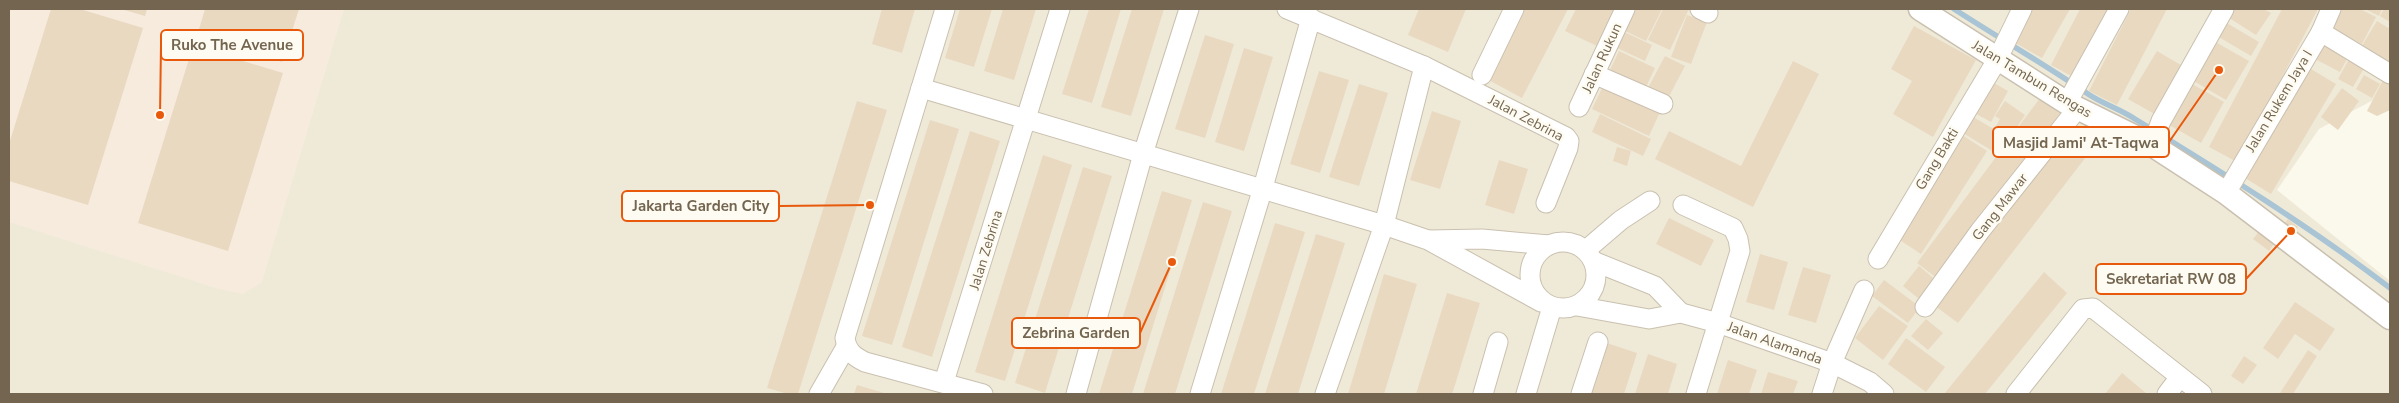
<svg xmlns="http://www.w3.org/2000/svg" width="2399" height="403" viewBox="0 0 2399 403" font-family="'Nunito Sans',sans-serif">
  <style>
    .residential { fill: #efead8 }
    .commercial { fill: #f7ebde }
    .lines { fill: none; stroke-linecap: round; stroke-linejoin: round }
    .stream { stroke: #a9c4d4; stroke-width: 5.5 }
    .building { fill: #e9d9c1 }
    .minor-casing { stroke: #cac0af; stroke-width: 21 }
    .tertiary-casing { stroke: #cac0af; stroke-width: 25 }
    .minor { stroke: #fff; stroke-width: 19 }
    .tertiary { stroke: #fff; stroke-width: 22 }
    .labels { text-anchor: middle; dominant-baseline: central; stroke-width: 5; stroke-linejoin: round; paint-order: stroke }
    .street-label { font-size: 14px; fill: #746550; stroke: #fefcf2 }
    .leader { fill: none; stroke: #e8590c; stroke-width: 2 }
    .callout-dot { fill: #e8590c; stroke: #fefcf2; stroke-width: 2 }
    .callout { fill: #fefcf2; stroke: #e8590c; stroke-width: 2 }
    .callout-label { font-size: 15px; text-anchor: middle; font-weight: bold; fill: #746550 }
  </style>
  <rect width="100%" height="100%" fill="#fbf8ec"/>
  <polygon class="residential" points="9,9 2390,9 2390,91 2319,129 2277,190 2390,281 2390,394 9,394"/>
  <polygon class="commercial" points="9,9 344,9 262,282 243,294 219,289 9,222"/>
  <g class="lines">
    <path class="stream" d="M 1954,9 C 1999,38 2044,64 2088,94 C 2103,104 2120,109 2135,119 C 2222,172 2309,226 2390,288"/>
  </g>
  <g class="building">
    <polygon points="51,9 80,9 143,28 88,205 9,181 9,144"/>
    <polygon points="121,9 147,9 145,16"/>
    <polygon points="205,9 299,9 282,62 197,36"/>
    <polygon points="882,9 915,9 902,53 872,44"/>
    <polygon points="960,9 992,9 974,67 945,58"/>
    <polygon points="1003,9 1036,9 1014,80 984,71"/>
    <polygon points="1089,9 1121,9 1092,103 1062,94"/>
    <polygon points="1132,9 1164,9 1131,116 1101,107"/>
    <polygon points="1419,9 1466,9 1448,52 1408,35"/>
    <polygon points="1518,9 1568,9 1522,98 1483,77"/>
    <polygon points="1576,9 1615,9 1597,46 1565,31"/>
    <polygon points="1631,9 1662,9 1646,41 1621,29"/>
    <polygon points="1663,9 1689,9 1670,50 1648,40"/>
    <polygon points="2027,9 2070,9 2042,58 2010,40"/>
    <polygon points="2080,9 2113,9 2077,79 2051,65"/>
    <polygon points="2131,9 2167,9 2117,105 2089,91"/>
    <polygon points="2230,9 2264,9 2271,13 2256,35 2226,16"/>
    <polygon points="2282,9 2318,9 2237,162 2209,147"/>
    <polygon points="2340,9 2360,9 2376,17 2362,44 2329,27"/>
    <polygon points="2365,9 2382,9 2379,16"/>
    <polygon points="2384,9 2390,9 2390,22 2380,16"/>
    <polygon points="1687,15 1707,22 1691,64 1671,57"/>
    <polygon points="2377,21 2390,29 2390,67 2360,49"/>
    <polygon points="2225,22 2259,42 2251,56 2217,36"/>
    <polygon points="1914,26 1976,60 1933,137 1893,114 1912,81 1891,69"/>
    <polygon points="1620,30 1652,45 1645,61 1613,46"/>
    <polygon points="1205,35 1234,44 1205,138 1175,129"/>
    <polygon points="2326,39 2350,53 2340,72 2315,59"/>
    <polygon points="2212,40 2249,61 2226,100 2190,79"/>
    <polygon points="193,46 283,73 228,251 138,223"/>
    <polygon points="1244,48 1273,57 1244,151 1215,142"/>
    <polygon points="1619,51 1655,68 1645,89 1609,72"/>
    <polygon points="2157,51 2186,68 2158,116 2128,99"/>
    <polygon points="2352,54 2367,63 2353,87 2338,79"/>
    <polygon points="1665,56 1685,66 1667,100 1647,90"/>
    <polygon points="1793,61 1819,74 1753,207 1655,159 1669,131 1741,166"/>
    <polygon points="2306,66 2336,84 2271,194 2240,175"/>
    <polygon points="1319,71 1349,80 1320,173 1290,164"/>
    <polygon points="2364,75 2380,84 2372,98 2356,89"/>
    <polygon points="1987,79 2008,91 1991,122 1969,110"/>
    <polygon points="2383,80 2390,84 2390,110 2377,116 2367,111"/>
    <polygon points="2187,81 2224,102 2201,143 2164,122"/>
    <polygon points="1605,82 1661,110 1649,136 1592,109"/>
    <polygon points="1359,84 1388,93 1359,186 1329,177"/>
    <polygon points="2342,88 2359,101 2338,130 2321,117"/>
    <polygon points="2040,98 2064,117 1942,282 1917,263"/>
    <polygon points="857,101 887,110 798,394 788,394 767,388"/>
    <polygon points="2005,101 2025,115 2011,136 1996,126 2000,119 1995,116"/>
    <polygon points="1432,111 1461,121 1440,189 1410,180"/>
    <polygon points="1600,114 1651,139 1643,156 1592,132"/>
    <polygon points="1968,114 2004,135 1994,152 1958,130"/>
    <polygon points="930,120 959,129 892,345 862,336"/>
    <polygon points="2069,123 2096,144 1958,323 1931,303"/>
    <polygon points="970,131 1000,141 932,357 902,347"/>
    <polygon points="1959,133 1987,151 1921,254 1892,235"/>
    <polygon points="1617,147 1631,151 1627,166 1613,161"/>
    <polygon points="1043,155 1072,165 1005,381 975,372"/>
    <polygon points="1499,160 1528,169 1514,214 1485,205"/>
    <polygon points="1083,167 1112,176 1045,393 1015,383"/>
    <polygon points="1162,191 1192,200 1132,394 1099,394"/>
    <polygon points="1203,202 1232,211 1175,394 1143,394"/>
    <polygon points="1669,218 1714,240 1701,266 1656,244"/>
    <polygon points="2288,219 2298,227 2292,235 2282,227"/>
    <polygon points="1275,223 1305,232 1254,394 1221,394"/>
    <polygon points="2260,230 2275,242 2269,251 2253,239"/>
    <polygon points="1316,234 1345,243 1298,394 1265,394"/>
    <polygon points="1760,254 1788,262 1774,310 1746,302"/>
    <polygon points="1919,266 1939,283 1923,302 1903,286"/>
    <polygon points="1803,267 1831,275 1816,323 1788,315"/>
    <polygon points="2044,272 2067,293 1985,394 1944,394"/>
    <polygon points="1384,274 1417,284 1409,311 1384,394 1348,394"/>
    <polygon points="1884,280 1920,307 1908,323 1872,296"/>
    <polygon points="1447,293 1480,303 1455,385 1452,394 1416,394"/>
    <polygon points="2295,302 2335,329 2320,351 2295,334 2278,359 2263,348"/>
    <polygon points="1879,306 1908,326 1883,360 1855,338"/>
    <polygon points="1926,319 1943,333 1928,350 1911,336"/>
    <polygon points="1906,338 1945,367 1926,392 1888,364"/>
    <polygon points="1607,343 1637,353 1624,394 1591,394"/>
    <polygon points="2308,350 2317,356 2293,394 2283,394 2280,393"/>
    <polygon points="1648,354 1677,364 1668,394 1635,394"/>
    <polygon points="2244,356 2257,365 2243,384 2231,376"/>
    <polygon points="1728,360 1757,370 1749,394 1717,394"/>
    <polygon points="1768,372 1798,381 1793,394 1761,394"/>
    <polygon points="2122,373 2147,394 2105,394"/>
    <polygon points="857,385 881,392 887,394 854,394"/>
  </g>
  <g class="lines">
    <defs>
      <g id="minor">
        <path d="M 945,9 L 845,338 C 847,351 853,356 865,362 L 983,394"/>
        <polyline points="1287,9 1424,66 1566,137 1569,141 1568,148 1546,203"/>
        <polyline points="1700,9 1708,13"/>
        <polyline points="2321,32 2390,74"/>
        <polyline points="1594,74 1663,104"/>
        <polyline points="1482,75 1514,9"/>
        <polyline points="921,88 1384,225 1428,240 1541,302"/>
        <polyline points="2067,103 2119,9"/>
        <polyline points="1579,107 1625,9"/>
        <polyline points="2152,145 2161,121 2224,9"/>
        <polyline points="2226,193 2321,32 2331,9"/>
        <polyline points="1683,205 1733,228 1738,239 1740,251 1696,394"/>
        <polyline points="1429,240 1482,239 1549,245"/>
        <circle cx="1563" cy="275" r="33"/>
        <polyline points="1586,250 1621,220 1650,201"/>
        <polyline points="1878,259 1997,60 2022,9"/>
        <polyline points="1593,261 1655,286 1681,313"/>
        <polyline points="1577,306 1649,319 1681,313 1718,323 1832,363 1870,382 1884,394"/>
        <polyline points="1925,307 1980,231 2077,109"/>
        <polyline points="944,382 1060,9"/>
        <polyline points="819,394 846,347"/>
        <polyline points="1076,394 1143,154 1189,9"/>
        <polyline points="1200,394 1262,191 1311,18"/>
        <polyline points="1325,394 1384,225 1424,66"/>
        <polyline points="1483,394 1498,342"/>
        <polyline points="1526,394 1552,307"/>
        <polyline points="1581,394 1598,342"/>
        <polyline points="1822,394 1832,363 1864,290"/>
        <polyline points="2016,394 2083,309 2093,308 2202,394"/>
        <polyline points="2167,394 2180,377"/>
      </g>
      <polyline id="tertiary" points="1920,9 2067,103 2152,145 2226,193 2390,318"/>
    </defs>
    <use href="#minor" class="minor-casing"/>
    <use href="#tertiary" class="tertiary-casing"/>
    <use href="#minor" class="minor"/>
    <use href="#tertiary" class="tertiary"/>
  </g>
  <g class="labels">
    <g class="street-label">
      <text transform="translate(1602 58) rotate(-65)">Jalan Rukun</text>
      <text transform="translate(2032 79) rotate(31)">Jalan Tambun Rengas</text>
      <text transform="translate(2279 101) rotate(-59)">Jalan Rukem Jaya I</text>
      <text transform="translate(1526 118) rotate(28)">Jalan Zebrina</text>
      <text transform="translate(1937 159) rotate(-59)">Gang Bakti</text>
      <text transform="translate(2000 207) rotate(-52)">Gang Mawar</text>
      <text transform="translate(986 250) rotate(-73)">Jalan Zebrina</text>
      <text transform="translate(1775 343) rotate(20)">Jalan Alamanda</text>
    </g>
  </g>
  <path class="leader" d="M160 115L161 45M2219 70L2169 142M870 205L779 206M2291 231L2246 279M1172 262L1140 333"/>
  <g class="callout-dot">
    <circle cx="160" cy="115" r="5"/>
    <circle cx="2219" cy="70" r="5"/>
    <circle cx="870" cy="205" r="5"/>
    <circle cx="2291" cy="231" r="5"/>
    <circle cx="1172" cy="262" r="5"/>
  </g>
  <g class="callout">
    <rect x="161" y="30" width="142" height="30" rx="5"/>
    <rect x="1993" y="127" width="176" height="30" rx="5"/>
    <rect x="622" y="191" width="157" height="30" rx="5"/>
    <rect x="2096" y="264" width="150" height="30" rx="5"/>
    <rect x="1012" y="318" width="128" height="30" rx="5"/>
  </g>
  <g class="callout-label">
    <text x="232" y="50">Ruko The Avenue</text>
    <text x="2081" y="148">Masjid Jami' At-Taqwa</text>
    <text x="701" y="211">Jakarta Garden City</text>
    <text x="2171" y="284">Sekretariat RW 08</text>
    <text x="1076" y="338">Zebrina Garden</text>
  </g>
  <rect width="2399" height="403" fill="none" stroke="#746550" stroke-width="20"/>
</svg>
